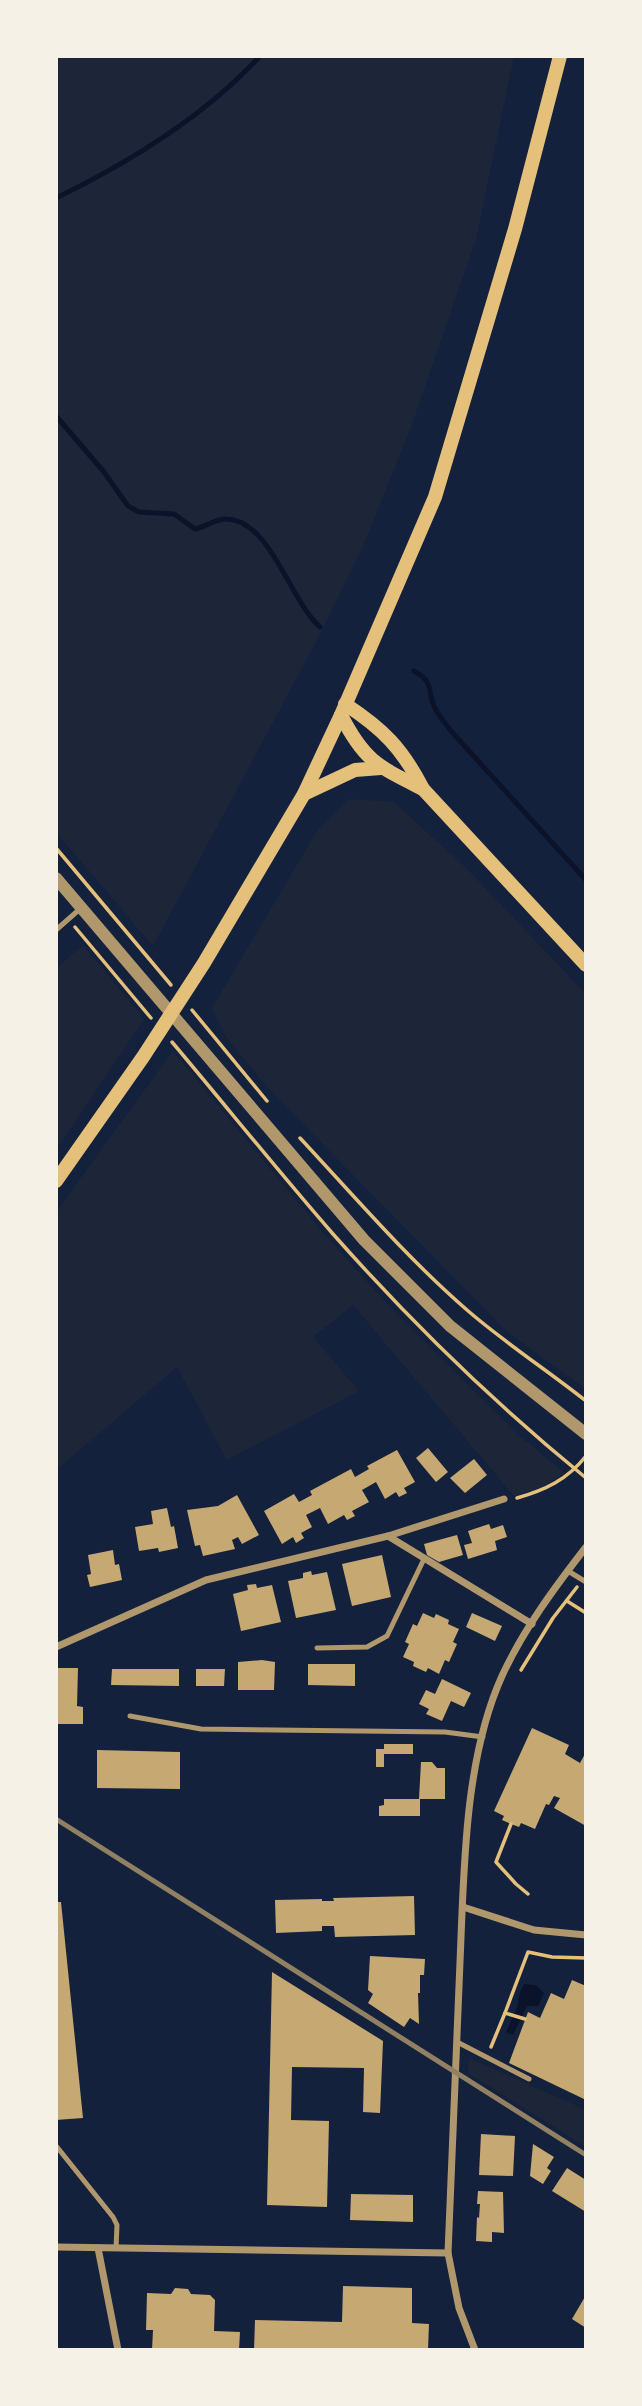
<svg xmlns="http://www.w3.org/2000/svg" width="642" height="2406" viewBox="0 0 642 2406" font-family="'Source Serif 4',serif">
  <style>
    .green { fill: #1d2539 }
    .water { fill: #0b132b }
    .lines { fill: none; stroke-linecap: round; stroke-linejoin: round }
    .stream { stroke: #0b132b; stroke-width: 5 }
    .building { fill: #c6a872 }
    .path { stroke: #e5c07b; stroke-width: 3.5 }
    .service { stroke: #b1986c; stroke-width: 5 }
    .minor { stroke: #b1986c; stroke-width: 7 }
    .tertiary { stroke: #b1986c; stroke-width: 12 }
    .secondary { stroke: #e5c07b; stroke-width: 14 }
    .rail { stroke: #918062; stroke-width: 5 }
  </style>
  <rect width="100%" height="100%" fill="#14213d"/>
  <g class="green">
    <polygon points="56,56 514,56 476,239 411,427 363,546 317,640 153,946 56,832"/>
    <polygon points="349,799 394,802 466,868 586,994 586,1389 506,1331 265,1085 225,1035 212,1008 317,831"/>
    <polygon points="83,945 144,1019 56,1150 56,969"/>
    <polygon points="173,1051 325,1235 391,1308 517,1434 565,1473 541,1488 514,1496 353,1305 313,1337 359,1391 227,1460 177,1367 56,1470 56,1212"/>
    <polygon points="469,2058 586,2110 586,2147 468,2073"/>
  </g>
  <polygon class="water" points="524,1984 536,1985 544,1993 538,2006 527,2006 513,2035 506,2032 517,2008 520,1992"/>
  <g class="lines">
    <g class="stream">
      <path d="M 56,198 C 130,162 204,117 260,56"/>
      <path d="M 56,416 L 104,472 L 128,506 L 139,512 L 174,514 L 195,529 C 206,527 215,519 226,519 C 270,519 290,601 320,627"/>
      <path d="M 414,671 C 434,682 427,689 434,706 C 438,715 445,723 451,731 L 586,880"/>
    </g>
  </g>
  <g class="building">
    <polygon points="428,1448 448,1472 436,1482 416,1458"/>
    <polygon points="397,1450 415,1482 404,1488 407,1493 399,1497 396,1492 385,1499 376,1482 362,1490 369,1502 352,1511 355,1516 347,1520 344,1515 328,1524 320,1508 306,1515 312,1527 301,1533 304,1538 296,1543 293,1537 282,1544 264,1511 294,1494 299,1502 312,1495 310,1491 351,1469 355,1477 369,1469 367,1466"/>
    <polygon points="474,1459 487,1475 465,1493 450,1478"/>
    <polygon points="237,1495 259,1535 242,1544 238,1537 232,1540 235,1549 203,1556 200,1545 195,1546 187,1510 218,1506"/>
    <polygon points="167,1508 171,1527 174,1526 178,1548 159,1552 158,1548 139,1551 135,1527 153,1524 151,1511"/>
    <polygon points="489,1524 491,1529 503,1525 507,1537 495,1541 497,1550 468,1559 464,1545 472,1543 468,1531"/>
    <polygon points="457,1535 463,1555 439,1562 427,1555 424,1544"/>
    <polygon points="113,1550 115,1565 119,1564 122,1580 90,1587 87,1575 91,1574 88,1555"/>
    <polygon points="382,1555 391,1597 352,1606 342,1564"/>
    <polygon points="311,1571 312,1575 327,1572 336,1610 296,1618 288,1581 303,1578 303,1573"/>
    <polygon points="256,1584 257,1588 272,1585 281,1622 241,1631 233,1594 248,1590 247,1585"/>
    <polygon points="423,1613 434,1618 436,1614 449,1620 448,1624 459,1629 453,1642 457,1644 449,1662 445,1660 439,1674 428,1668 426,1672 413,1666 414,1662 403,1657 409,1644 405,1642 413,1624 417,1626"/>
    <polygon points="472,1613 502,1626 495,1641 466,1627"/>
    <polygon points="262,1660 275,1662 274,1690 238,1690 238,1662"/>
    <polygon points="308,1664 355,1664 355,1686 308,1685"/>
    <polygon points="56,1668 78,1668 77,1706 83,1707 83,1724 56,1724"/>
    <polygon points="112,1669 179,1669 179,1686 111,1685"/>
    <polygon points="196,1669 225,1669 224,1686 196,1686"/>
    <polygon points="442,1679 471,1693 464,1707 451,1701 442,1721 426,1714 429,1709 419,1704 426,1690 435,1694"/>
    <polygon points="532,1728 569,1745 565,1754 580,1763 586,1752 586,1826 554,1808 560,1798 554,1796 549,1805 546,1804 535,1829 521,1823 519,1827 511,1824 502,1820 504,1816 494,1811"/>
    <polygon points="384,1744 413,1744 413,1754 384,1754 384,1767 376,1767 376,1749 384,1749"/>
    <polygon points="97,1750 180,1752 180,1789 97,1788"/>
    <polygon points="421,1762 432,1762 437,1768 445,1768 445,1799 419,1799"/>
    <polygon points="384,1799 420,1799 420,1816 379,1816 379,1806 384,1805"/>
    <polygon points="414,1896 415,1935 335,1937 334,1926 322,1926 322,1931 276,1933 275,1900 322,1899 322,1901 334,1901 333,1898"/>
    <polygon points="56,1902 61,1902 83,2118 56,2120"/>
    <polygon points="370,1956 425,1959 424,1975 420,1975 420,1993 418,1993 419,2024 410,2018 404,2027 368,2003 373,1994 368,1990"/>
    <polygon points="272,1972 383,2041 380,2113 363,2112 364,2068 292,2067 291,2120 329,2121 327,2207 267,2205"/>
    <polygon points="572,1980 586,1986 586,2002 584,2008 586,2009 586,2100 509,2063 528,2012 540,2018 551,1993 564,1999"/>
    <polygon points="481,2134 515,2136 513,2176 479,2175"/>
    <polygon points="533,2144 554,2157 547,2168 551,2171 543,2184 530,2176"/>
    <polygon points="567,2168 586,2180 586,2212 552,2191"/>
    <polygon points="478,2191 503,2192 504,2233 492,2232 492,2242 476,2241 477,2217 479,2218 480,2204 477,2204"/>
    <polygon points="351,2194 413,2195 413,2222 350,2220"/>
    <polygon points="343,2286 412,2288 412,2323 429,2324 428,2350 254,2350 255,2320 342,2322"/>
    <polygon points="175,2288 188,2289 191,2294 210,2295 215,2300 214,2331 240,2332 239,2350 152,2350 153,2330 146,2330 147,2293 171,2294"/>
    <polygon points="586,2295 586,2328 572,2319"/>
  </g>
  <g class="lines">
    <g class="path">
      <polyline points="56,848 171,985"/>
      <polyline points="75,927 151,1018"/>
      <polyline points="192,1010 267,1101"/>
      <path d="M 172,1042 C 226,1106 278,1171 333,1234 C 411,1322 495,1404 586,1478"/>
      <path d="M 300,1138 C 355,1197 407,1258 467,1310 C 505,1343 547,1370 586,1401"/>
      <path d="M 517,1498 C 545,1490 567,1480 586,1456"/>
      <polyline points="567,1601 586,1613"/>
      <polyline points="521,1670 553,1618 577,1587"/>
      <polyline points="511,1824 496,1862 516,1884 528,1894"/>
      <polyline points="525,2019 505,2013 528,1952 552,1957 586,1958"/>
      <polyline points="491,2047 505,2013"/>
    </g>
    <g class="service">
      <polyline points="56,930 81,908"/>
      <polyline points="568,1571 586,1582"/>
      <polyline points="317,1648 367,1647 387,1636 424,1559"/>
      <polyline points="130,1716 201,1729 445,1732 483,1737"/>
      <polyline points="457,2042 529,2079"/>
      <polyline points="57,2147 113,2217 117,2225 116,2248"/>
    </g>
    <g class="minor">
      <polyline points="388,1536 504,1499"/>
      <polyline points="56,1647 206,1580 388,1536 532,1624"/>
      <polyline points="463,1907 534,1930 586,1935"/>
      <polyline points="56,2247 448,2253"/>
      <polyline points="98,2248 118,2350"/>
      <path d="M 475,2350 L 459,2308 L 448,2253 C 452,2156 456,2059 460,1962 C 464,1871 464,1760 502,1676 C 523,1630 555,1587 586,1547"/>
    </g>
    <polyline class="tertiary" points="56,878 364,1240 450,1326 586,1434"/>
    <g class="secondary">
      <path d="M 345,704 C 383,729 402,748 423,789 L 586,965"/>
      <path d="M 341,715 C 364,761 379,767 423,789"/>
      <polyline points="304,794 355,770 381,768"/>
      <polyline points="56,1181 143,1057 204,963 304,794 341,715 435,497 515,229 560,56"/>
    </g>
    <polyline class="rail" points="56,1819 586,2155"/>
  </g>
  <rect width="642" height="2406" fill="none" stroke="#f6f1e7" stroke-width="116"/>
</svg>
